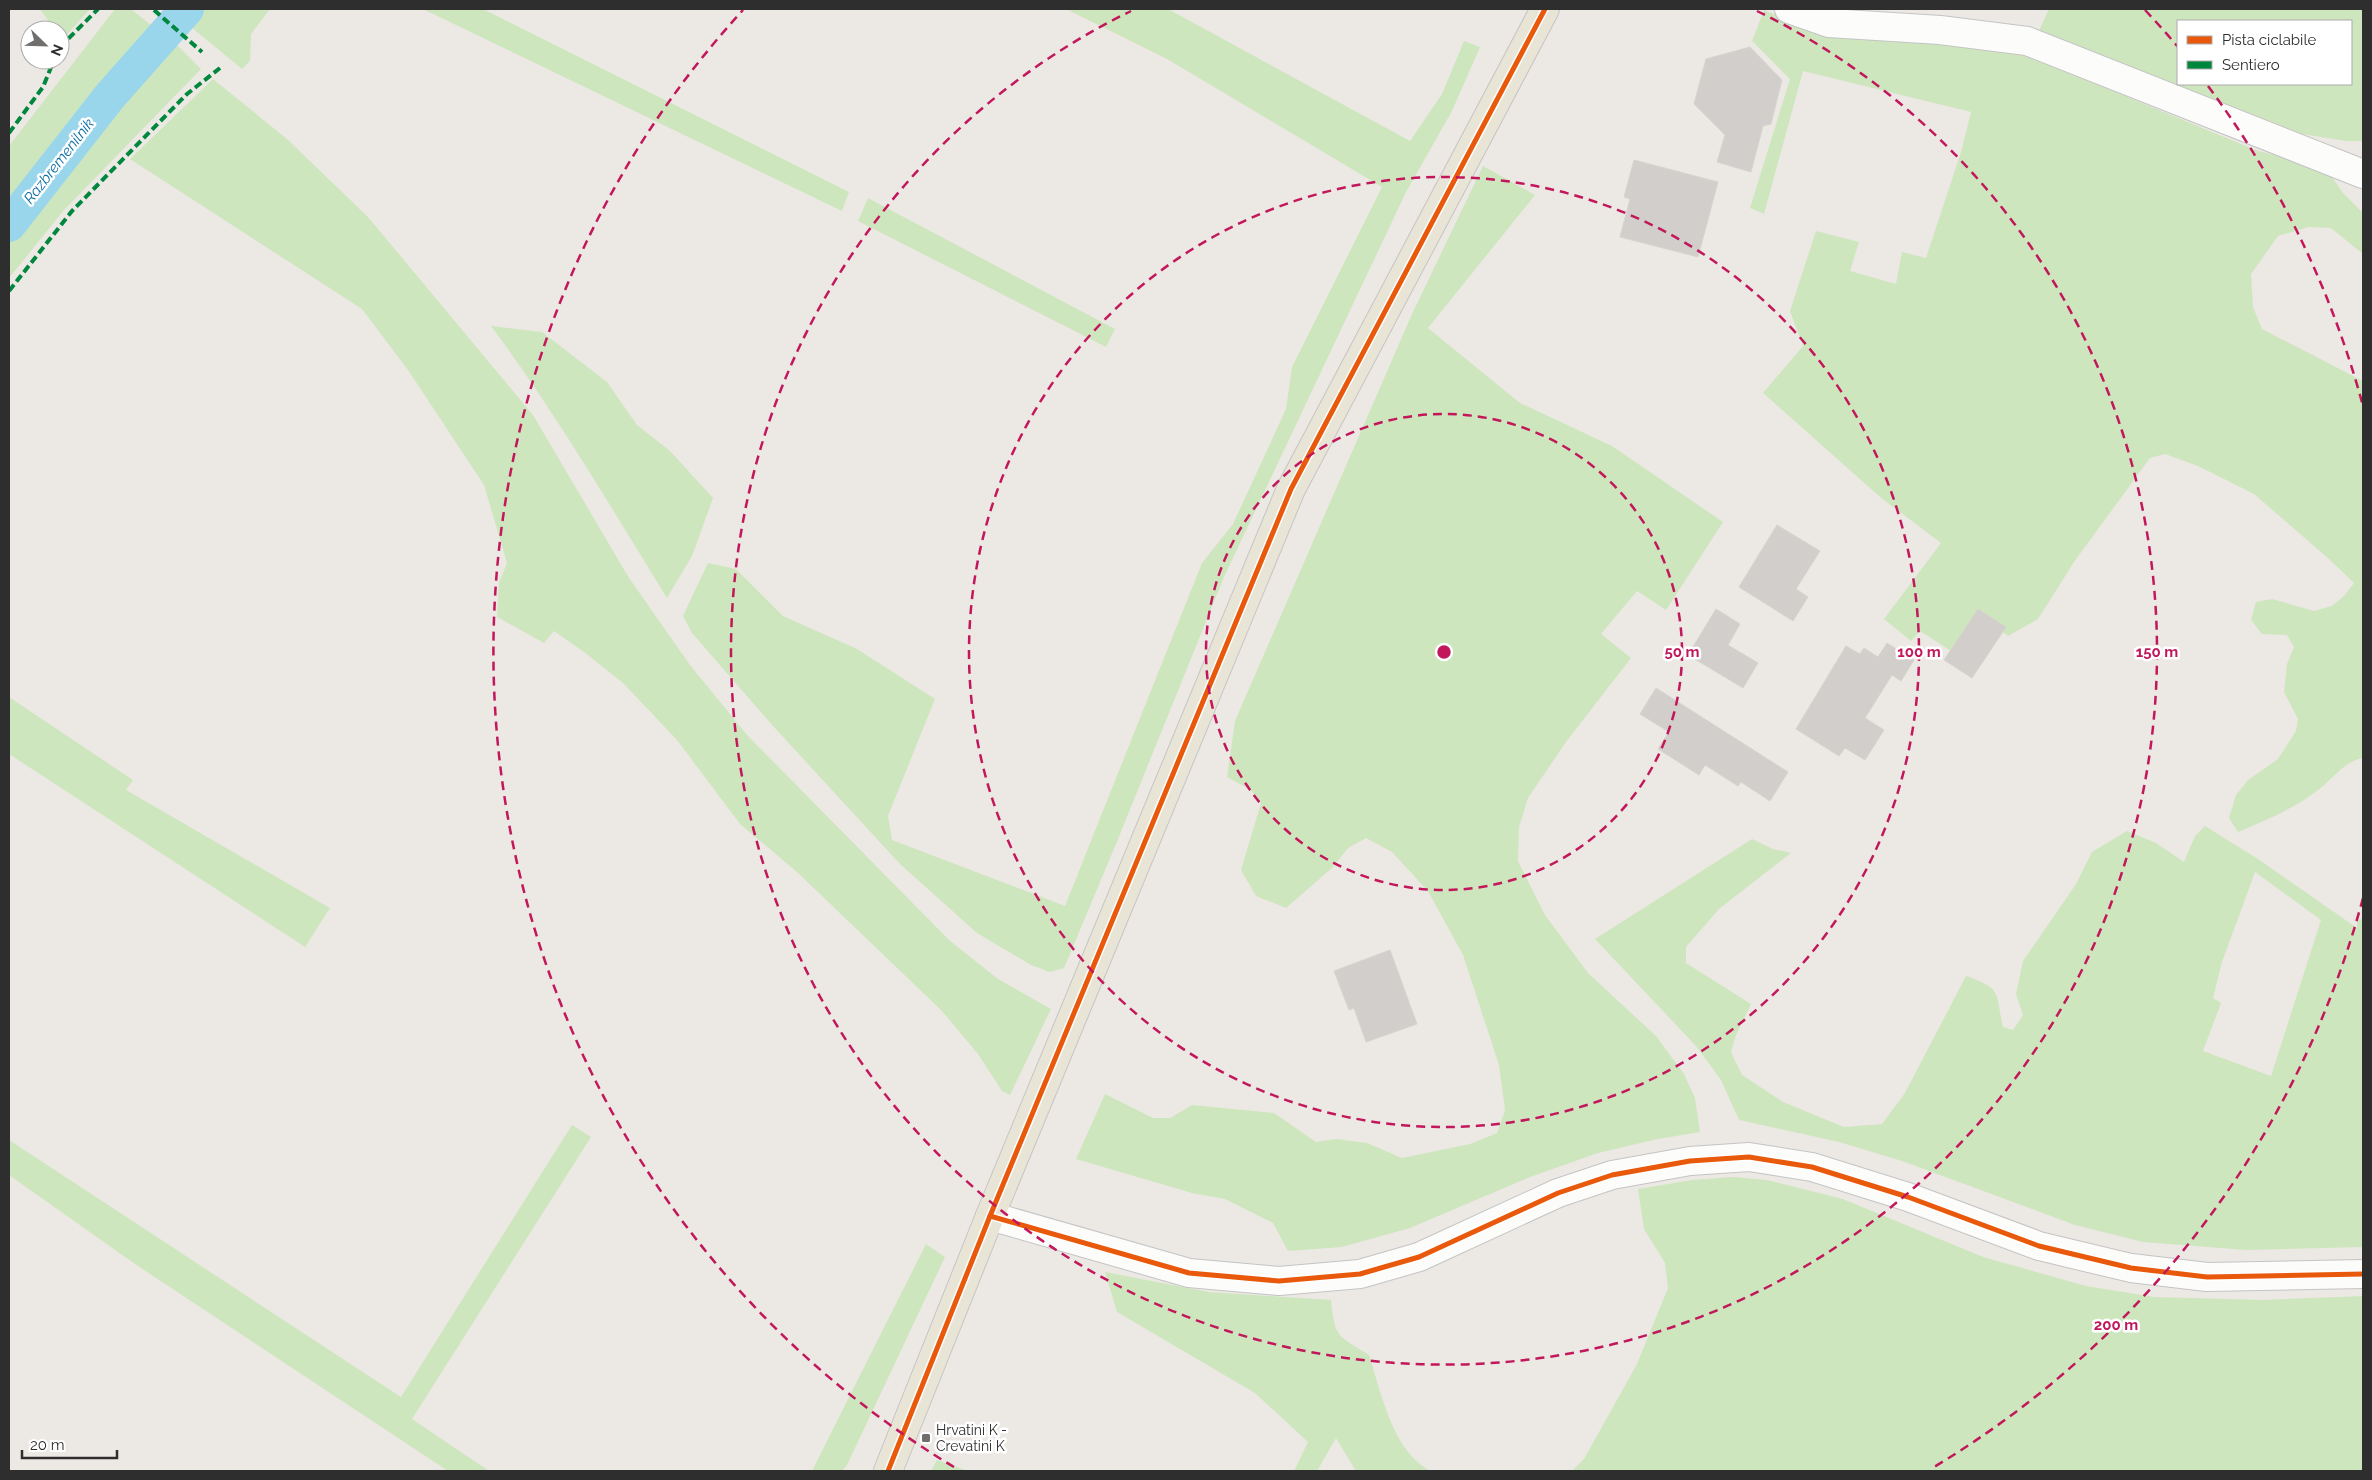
<svg xmlns="http://www.w3.org/2000/svg" width="2372" height="1480" viewBox="0 0 2372 1480" font-family="Raleway,sans-serif">
  <style>
    .green { fill: #cee6be; fill-rule: evenodd }
    .lines { fill: none; stroke-linecap: round; stroke-linejoin: round }
    .canal { stroke: #99d6ec; stroke-width: 34 }
    .building { fill: #d1cecb; stroke: #d7d4d0 }
    .minor-casing { stroke: #c5c4c5; stroke-width: 30 }
    .major-casing { stroke: #c6c5c4; stroke-width: 30 }
    .minor { stroke: #fcfcfb; stroke-width: 28 }
    .major { stroke: #e8e4d6; stroke-width: 28 }
    .quiet { stroke: #00873e; stroke-width: 4; stroke-dasharray: 8 4; stroke-linecap: butt }
    .cycleway-casing { stroke: #fff; stroke-width: 8 }
    .cycleway { stroke: #e8590c; stroke-width: 5 }
    .ring { fill: none; stroke: #c2185b; stroke-width: 2.5; stroke-dasharray: 9 6 }
    .poi-dot { fill: #706f6e; stroke: #fff; stroke-width: 2 }
    .labels { text-anchor: middle; dominant-baseline: central; stroke-width: 5; stroke-linejoin: round; paint-order: stroke }
    .poi-label { font-size: 14px; fill: #2e2e2e; stroke: #fff; text-anchor: start }
    .water-label { font-size: 15px; font-style: italic; fill: #0d6fa3; stroke: #fff }
    .centre { fill: #c2185b; stroke: #fff; stroke-width: 2.5 }
    .ring-label { font-size: 15px; text-anchor: middle; font-weight: bold; fill: #c2185b; stroke: #fff; stroke-width: 5; stroke-linejoin: round; paint-order: stroke }
  </style>
  <rect width="100%" height="100%" fill="#ece8e4"/>
  <g class="green">
    <polygon points="40,9 90,9 62,40 60,30 55,30"/>
    <polygon points="115,9 131,9 152,26 9,199 9,146"/>
    <polygon points="169,9 270,9 251,34 250,61 242,69"/>
    <polygon points="423,9 483,9 849,192 842,211"/>
    <polygon points="1066,9 1168,9 1410,141 1442,94 1464,41 1480,47 1452,111 1406,192 1224,577 1116,844 1064,968 1050,972 1031,965 977,933 900,864 773,726 692,633 683,616 708,563 736,569 783,616 857,649 935,699 888,816 892,840 1065,906 1202,563 1233,524 1286,409 1292,367 1382,187 1167,59"/>
    <path d="M 2049,9 L 2363,9 L 2363,141 L 2346,141 L 2289,132 L 2037,35 ZM 2178,21 L 2351,21 L 2351,84 L 2178,84 Z"/>
    <path d="M 1764,10 L 1810,28 L 2014,50 L 2258,151 L 2325,167 L 2343,193 L 2363,213 L 2363,254 L 2331,228 L 2309,227 L 2278,236 L 2251,274 L 2253,307 L 2262,329 L 2363,381 L 2363,758 C 2342,762 2331,782 2314,793 C 2291,810 2264,821 2238,832 L 2229,818 L 2236,795 L 2248,780 L 2278,759 L 2296,731 L 2298,719 L 2284,692 L 2287,664 L 2294,647 L 2287,635 L 2262,634 L 2251,620 L 2256,602 L 2272,599 L 2314,611 L 2332,606 L 2344,596 L 2354,583 L 2329,559 L 2254,494 L 2198,466 L 2165,454 L 2150,458 L 2074,562 L 2038,619 L 2008,636 L 1983,617 L 1954,653 L 1920,631 L 1911,641 L 1884,619 L 1941,543 L 1880,497 L 1763,393 L 1803,346 L 1790,311 L 1816,231 L 1859,242 L 1850,271 L 1896,284 L 1902,252 L 1926,258 L 1961,152 L 1971,112 L 1803,71 L 1764,214 L 1750,208 L 1790,79 L 1752,41 Z"/>
    <polygon points="177,45 201,69 64,210 9,278 9,226 44,185"/>
    <polygon points="213,79 287,139 368,217 533,415 629,578 690,665 747,735 949,940 998,979 1051,1009 1010,1095 1002,1091 978,1054 942,1011 797,872 740,824 677,740 623,683 584,652 554,631 544,643 497,617 499,583 507,563 484,485 408,370 362,309 130,159"/>
    <polygon points="1483,166 1535,195 1428,328 1520,403 1612,446 1723,522 1666,610 1637,591 1601,634 1631,658 1566,742 1528,798 1519,827 1518,861 1545,915 1588,973 1656,1036 1684,1074 1695,1098 1700,1132 1658,1139 1598,1153 1530,1177 1410,1228 1342,1247 1288,1251 1273,1223 1225,1199 1192,1193 1076,1159 1105,1094 1153,1118 1170,1118 1192,1105 1274,1113 1316,1142 1336,1139 1367,1143 1402,1158 1470,1144 1497,1133 1505,1110 1499,1065 1463,955 1428,891 1392,852 1366,838 1348,848 1332,868 1286,908 1256,896 1241,870 1261,803 1251,790 1227,777 1235,721 1412,314"/>
    <polygon points="868,198 1115,329 1106,347 858,221"/>
    <path d="M 491,326 L 542,332 L 607,382 L 637,425 L 670,451 L 713,498 L 692,556 L 667,598 C 610,506 556,413 491,326 Z"/>
    <polygon points="9,697 133,780 126,790 330,908 305,947 9,754"/>
    <path d="M 2205,826 L 2258,859 L 2357,928 L 2357,921 L 2363,918 L 2363,1247 L 2246,1250 L 2143,1242 L 2075,1225 L 1902,1161 L 1839,1142 L 1739,1120 L 1721,1080 L 1696,1046 L 1595,939 L 1752,839 L 1773,849 L 1791,853 L 1719,909 L 1686,947 L 1686,963 L 1751,1004 L 1736,1035 L 1731,1052 L 1742,1075 L 1783,1102 L 1844,1127 L 1882,1124 L 1905,1093 L 1966,976 C 2003,989 1995,992 2003,1027 L 2013,1030 L 2023,1015 L 2016,994 L 2023,961 L 2076,884 L 2092,852 L 2127,831 L 2156,843 L 2184,862 L 2195,836 ZM 2255,872 L 2321,920 L 2271,1076 L 2203,1051 L 2221,1003 L 2213,998 L 2222,962 Z"/>
    <polygon points="572,1125 591,1137 412,1419 489,1471 448,1471 135,1264 9,1175 9,1140 401,1397"/>
    <polygon points="1733,1177 1767,1180 1843,1199 1983,1257 2086,1286 2154,1297 2264,1300 2363,1296 2363,1471 1572,1471 1584,1459 1637,1364 1668,1288 1665,1263 1644,1229 1638,1189 1692,1180"/>
    <polygon points="926,1244 945,1257 847,1465 842,1471 812,1471"/>
    <path d="M 1105,1272 L 1209,1292 L 1331,1300 C 1335,1339 1338,1335 1369,1355 C 1381,1392 1393,1453 1431,1471 L 1356,1471 L 1336,1438 L 1317,1471 L 1294,1471 L 1308,1442 L 1255,1393 L 1117,1312 Z"/>
    <polygon points="937,1460 968,1471 931,1471"/>
  </g>
  <g class="lines">
    <polyline class="canal" points="9,225 110,96 187,9"/>
  </g>
  <g class="building">
    <polygon points="1750,47 1782,80 1771,124 1763,126 1751,172 1717,162 1725,135 1694,104 1706,59"/>
    <polygon points="1634,160 1718,182 1698,257 1620,237 1630,199 1624,197"/>
    <polygon points="1777,525 1820,551 1796,589 1808,597 1793,621 1739,587"/>
    <polygon points="1716,609 1740,624 1728,645 1758,663 1743,688 1688,655"/>
    <polygon points="1978,609 2006,627 1972,678 1944,660"/>
    <polygon points="1887,643 1914,660 1901,681 1892,675 1865,718 1884,730 1865,760 1845,748 1839,756 1796,729 1846,646 1860,654 1864,648 1878,657"/>
    <polygon points="1656,688 1788,772 1770,801 1741,782 1738,786 1705,765 1699,775 1658,749 1669,732 1640,714"/>
    <polygon points="1390,950 1417,1024 1366,1042 1354,1008 1349,1010 1334,971"/>
  </g>
  <g class="lines">
    <defs>
      <g id="minor">
        <polyline points="1789,9 1829,23 1940,30 2027,41 2363,174"/>
        <polyline points="990,1216 1189,1273 1279,1281 1360,1274 1419,1257 1558,1193 1612,1175 1690,1161 1749,1157 1812,1167 1908,1197 2039,1246 2131,1268 2207,1277 2363,1274"/>
      </g>
      <polyline id="major" points="888,1471 990,1216 1291,489 1545,9"/>
    </defs>
    <use href="#minor" class="minor-casing"/>
    <use href="#major" class="major-casing"/>
    <use href="#minor" class="minor"/>
    <use href="#major" class="major"/>
    <g class="quiet">
      <polyline points="154,10 202,52"/>
      <polyline points="60,47 98,9"/>
      <polyline points="9,133 43,87 54,60"/>
      <polyline points="9,291 72,211 187,94 220,68"/>
    </g>
    <defs>
      <g id="cycleway">
        <polyline points="990,1216 1189,1273 1279,1281 1360,1274 1419,1257 1558,1193 1612,1175 1690,1161 1749,1157 1812,1167 1908,1197 2039,1246 2131,1268 2207,1277 2363,1274"/>
        <polyline points="888,1471 990,1216 1291,489 1545,9"/>
      </g>
    </defs>
    <use href="#cycleway" class="cycleway-casing"/>
    <use href="#cycleway" class="cycleway"/>
  </g>
  <g class="ring">
    <circle cx="1444" cy="652" r="238"/>
    <circle cx="1444" cy="652" r="475"/>
    <path d="M1757 11A713 713 0 1 1 1131 11"/>
    <path d="M2363 898A951 951 0 0 1 1934 1467M954 1467A951 951 0 0 1 743 10M2145 10A951 951 0 0 1 2178 47M2208 86A951 951 0 0 1 2363 406"/>
  </g>
  <rect class="poi-dot" x="921" y="1433" width="10" height="10" rx="2.5"/>
  <g class="labels">
    <g class="poi-label">
      <text x="936" y="1430">Hrvatini K -<tspan x="936" dy="16">Crevatini K</tspan></text>
    </g>
    <g class="water-label">
      <text transform="translate(59 161) rotate(-52)">Razbremenilnik</text>
    </g>
  </g>
  <circle cx="1444" cy="652" r="8" class="centre"/>
  <g class="ring-label">
    <text x="1682" y="657">50 m</text>
    <text x="1919" y="657">100 m</text>
    <text x="2157" y="657">150 m</text>
    <text x="2116" y="1330">200 m</text>
  </g>
  <rect width="2372" height="1480" fill="none" stroke="#2e2e2e" stroke-width="20"/>
  <rect x="2177" y="20" width="175" height="65" fill="#ffffff" stroke="#ababab"/>
  <rect x="2187" y="36" width="25" height="8" fill="#e8590c" stroke="#ababab"/>
  <text x="2222" y="45" font-size="15" fill="#2e2e2e">Pista ciclabile</text>
  <rect x="2187" y="61" width="25" height="8" fill="#00873e" stroke="#ababab"/>
  <text x="2222" y="70" font-size="15" fill="#2e2e2e">Sentiero</text>
  <g transform="translate(45 45) rotate(113)"><circle r="24" fill="#ffffff" stroke="#ababab"/>
  <path d="M0-4L9 19L0 12L-9 19Z" fill="#706f6e"/>
  <text y="-8" font-size="14" font-weight="bold" text-anchor="middle" fill="#2e2e2e">N</text>
  </g>
  <path d="M22 1450v8h95v-8" fill="none" stroke="#2e2e2e" stroke-width="2.5"/>
  <text x="30" y="1450" font-size="15" fill="#2e2e2e" stroke="#ffffff" stroke-width="4" paint-order="stroke">20 m</text>
</svg>
